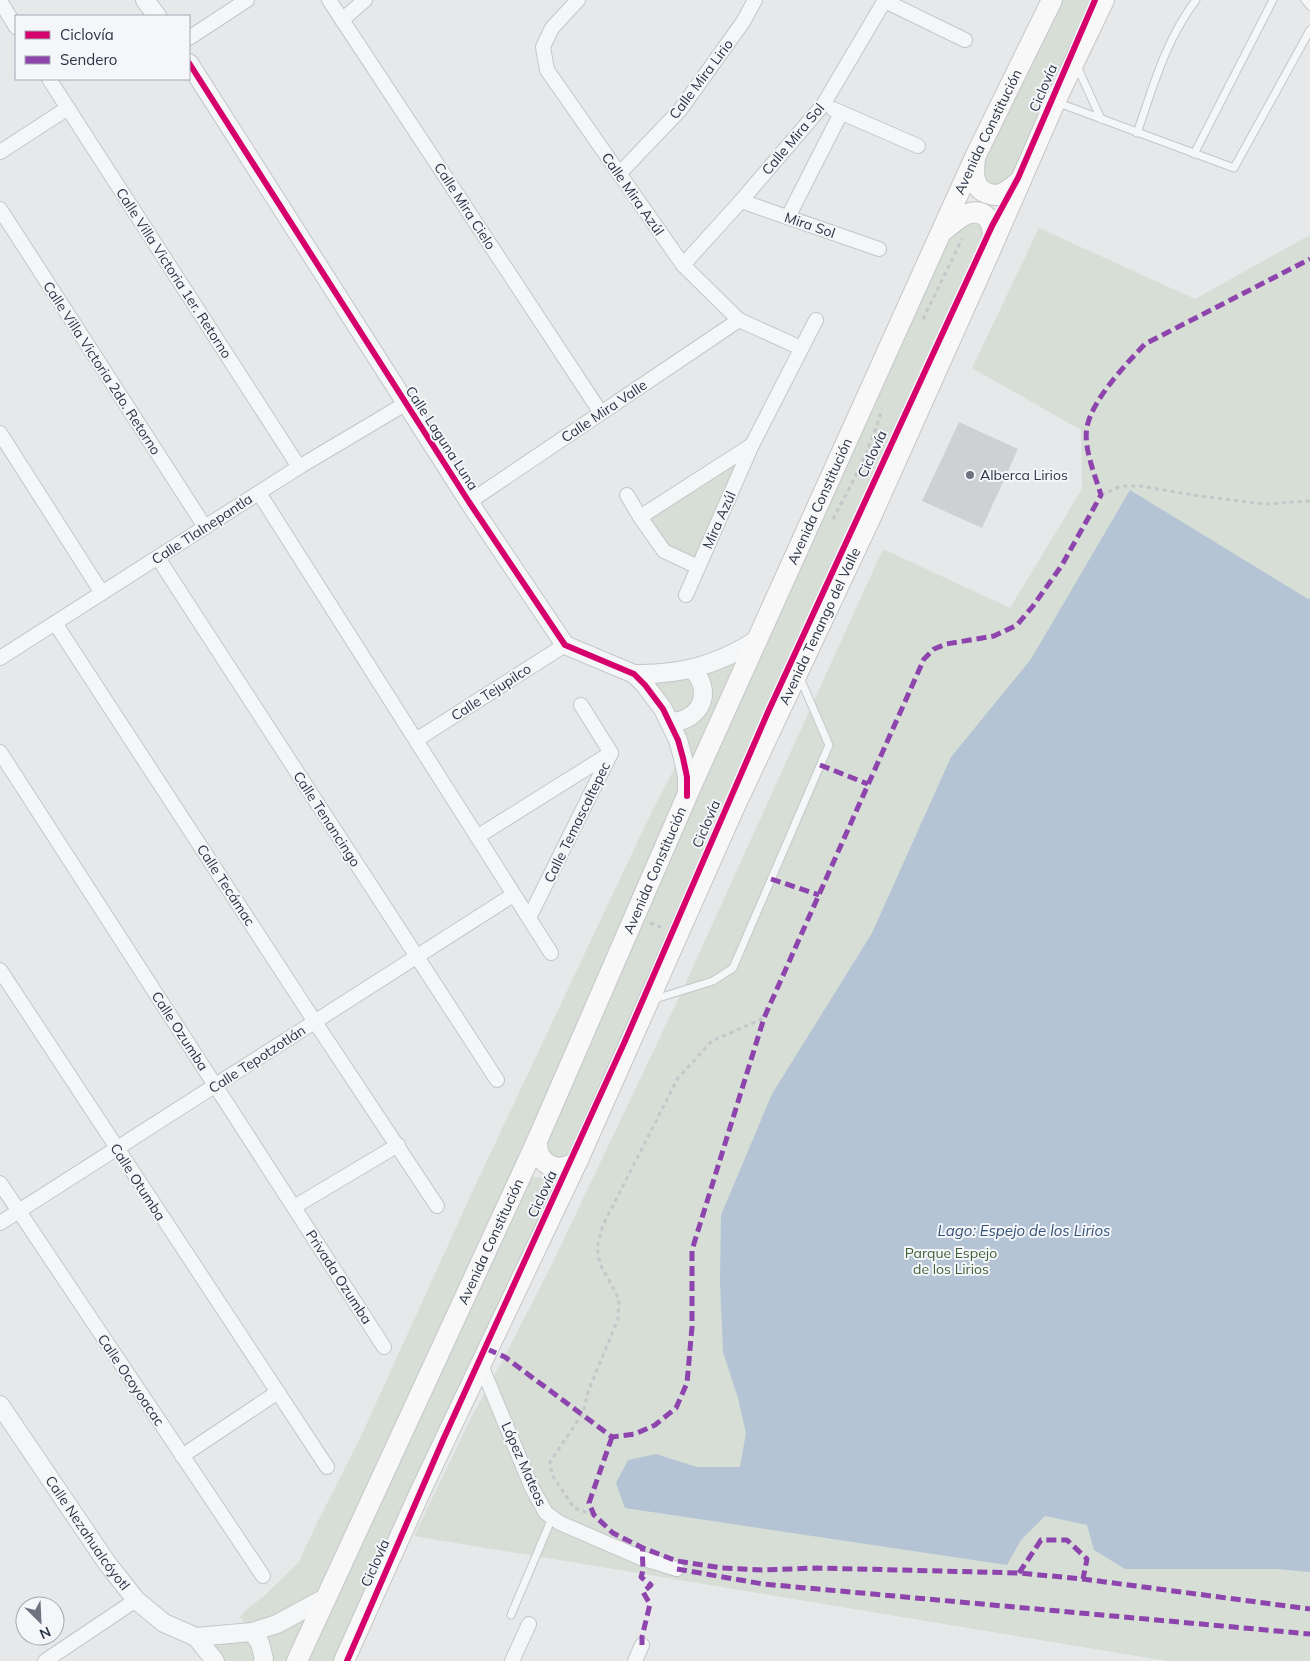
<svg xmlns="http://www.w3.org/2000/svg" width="1310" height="1661" viewBox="0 0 1310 1661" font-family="Mulish,sans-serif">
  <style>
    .green { fill: #d6ded6 }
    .water { fill: #b4c4d5 }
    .building { fill: #ced0d3 }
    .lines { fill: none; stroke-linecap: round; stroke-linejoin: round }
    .service-casing { stroke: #c4c6c8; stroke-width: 9 }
    .minor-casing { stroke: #c4c6c8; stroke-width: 16 }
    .tertiary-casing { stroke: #c4c6c8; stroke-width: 20 }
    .secondary-casing { stroke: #c4c6c8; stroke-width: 22 }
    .path { stroke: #c5c6ca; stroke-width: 3; stroke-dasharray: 4 4; stroke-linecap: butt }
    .service { stroke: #f5f6f7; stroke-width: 7 }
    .minor { stroke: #f5f6f7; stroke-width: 14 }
    .tertiary { stroke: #f5f6f7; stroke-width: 18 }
    .secondary { stroke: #f8f8f8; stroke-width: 20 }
    .quiet { stroke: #8e44ad; stroke-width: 5; stroke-dasharray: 10 5; stroke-linecap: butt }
    .cycleway-casing { stroke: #f4f6f9; stroke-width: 9 }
    .cycleway { stroke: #d6006c; stroke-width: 6 }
    .poi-dot { fill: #6c737f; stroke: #f4f6f9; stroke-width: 2 }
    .labels { text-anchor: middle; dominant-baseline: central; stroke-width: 4; stroke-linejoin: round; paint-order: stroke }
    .street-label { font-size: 14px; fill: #2b3445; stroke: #f4f6f9 }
    .poi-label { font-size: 14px; fill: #2b3445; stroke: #f4f6f9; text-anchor: start }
    .park-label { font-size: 14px; fill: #3f6138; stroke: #f4f6f9 }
    .water-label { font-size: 15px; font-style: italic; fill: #34527a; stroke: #f4f6f9 }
  </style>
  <rect width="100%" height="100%" fill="#e6e8ea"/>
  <g class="green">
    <polygon points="1054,0 1102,0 1021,180 993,192 976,170"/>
    <polygon points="969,215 991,226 576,1159 560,1166 539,1141 944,232"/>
    <polygon points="1039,228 1195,299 1310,235 1310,1661 1167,1661 414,1536 472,1416 505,1356 552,1264 682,991 883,549 1010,608 1082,489 1081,430 972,368"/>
    <polygon points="745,455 696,563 666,549 646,516"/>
    <polygon points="748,650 690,779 680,726 697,714 699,671"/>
    <polygon points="693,678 696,702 673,717 647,680"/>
    <polygon points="679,760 683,795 324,1593 252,1627 245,1623 240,1617 248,1608 264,1596 299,1562 314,1529 362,1434 475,1186 652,811"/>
    <path d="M 530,1177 C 541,1176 551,1178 556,1190 L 343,1661 L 298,1661 Z"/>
    <polygon points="317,1607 293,1661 267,1661 260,1637"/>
    <polygon points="251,1637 260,1661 218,1661 209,1648 213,1638"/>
  </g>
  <polygon class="water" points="1130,490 1308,599 1310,598 1310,1572 1277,1569 1125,1569 1094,1550 1087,1525 1045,1516 1021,1540 1007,1565 625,1508 616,1483 628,1460 656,1454 697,1467 740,1467 746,1433 738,1398 723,1352 720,1282 721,1215 772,1094 872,933 951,757 1031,659"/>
  <polygon class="building" points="959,422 1018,449 982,528 922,501"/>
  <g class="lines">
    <defs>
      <g id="service">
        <polyline points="1305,0 1310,6"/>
        <polyline points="1076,64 1101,119"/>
        <polyline points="1056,102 1234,168 1310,30"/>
        <path d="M 1137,133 C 1153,87 1166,39 1196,0"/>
        <polyline points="1194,154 1273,0"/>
        <polyline points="652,1000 713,981 733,968 829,745 800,678"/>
        <polyline points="511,1615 552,1518"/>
      </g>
      <g id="minor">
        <polyline points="329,0 601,413"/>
        <polyline points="578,0 552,28 543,47 547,70 683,265 739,320 801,348"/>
        <polyline points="0,1 16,27"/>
        <polyline points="885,1 965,40"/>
        <polyline points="342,20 365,0"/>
        <polyline points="189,38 247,0"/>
        <polyline points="49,79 299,467"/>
        <polyline points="833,109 918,146"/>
        <polyline points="0,152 68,108"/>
        <polyline points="619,174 680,110 743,22 755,0"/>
        <polyline points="741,201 879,249"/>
        <polyline points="0,209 205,527"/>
        <polyline points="788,217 841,113"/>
        <polyline points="683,265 741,201 823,105 885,0"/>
        <polyline points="0,433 102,593"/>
        <polyline points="259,493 551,953"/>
        <polyline points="627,495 640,517 664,551 698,567"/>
        <polyline points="469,502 739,320"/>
        <polyline points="640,517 752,445"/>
        <polyline points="158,558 497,1080"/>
        <polyline points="686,595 752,445 816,320"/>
        <polyline points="55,623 315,1022 437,1206"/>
        <polyline points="0,658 299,467 405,404"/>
        <polyline points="581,705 611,753"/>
        <polyline points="416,740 565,645"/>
        <polyline points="0,752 384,1347"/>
        <polyline points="477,837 611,753"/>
        <polyline points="529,918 611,753"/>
        <polyline points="0,970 327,1467"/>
        <polyline points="0,1183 263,1576"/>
        <polyline points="294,1207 398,1145"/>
        <polyline points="0,1223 513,895"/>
        <polyline points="481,1365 532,1488 546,1513 560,1523 641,1558 677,1569"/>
        <polyline points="182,1456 278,1392"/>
        <polyline points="45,1661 136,1600"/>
        <polyline points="512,1661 529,1624"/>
        <polyline points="635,1661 642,1645"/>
      </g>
      <g id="tertiary">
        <polyline points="145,0 157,16"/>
        <polyline points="189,63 469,502 565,645 634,674 645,685 663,709 678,740 683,758 687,777 687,796"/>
        <path d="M 634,674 C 681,675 717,665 757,640"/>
        <path d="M 671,722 C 701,721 714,691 692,669"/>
        <path id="s1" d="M 0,1405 L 107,1563 L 136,1600 L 164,1623 L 196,1637 L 215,1661"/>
        <polyline points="252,1632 260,1643 264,1659 263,1661"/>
        <polyline points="196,1637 252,1632 277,1624 327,1597"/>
      </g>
      <g id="secondary">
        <path d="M 975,159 C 973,174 973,190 990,194 C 993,195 995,195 998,195 C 1007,193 1014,186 1021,180"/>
        <path d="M 944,230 C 951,225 959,217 967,214 C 989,206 995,228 992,244"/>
        <path d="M 537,1141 C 536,1165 559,1176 578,1160"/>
        <path id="s2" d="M 297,1661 L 537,1141 L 693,782 L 975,157 L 1052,0"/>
        <path id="s3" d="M 344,1661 L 421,1490 L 578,1160 L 734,808 L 870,519 L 990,251 L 1055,102 L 1104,0"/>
      </g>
    </defs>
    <use href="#service" class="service-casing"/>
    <use href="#minor" class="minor-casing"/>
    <use href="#tertiary" class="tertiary-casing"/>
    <use href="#secondary" class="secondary-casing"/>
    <g class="path">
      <polyline points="923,319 962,239"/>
      <polyline points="1101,495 1121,486 1140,486 1199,496 1265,504 1310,501"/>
      <path d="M 833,519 C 852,484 871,447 882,409"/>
      <polyline points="650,923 663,928"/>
      <polyline points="594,1515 574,1508 552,1475 550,1462 583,1413 588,1392 618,1319 619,1299 600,1264 597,1247 603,1225 678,1078 712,1041 764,1018"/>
    </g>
    <use href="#service" class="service"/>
    <use href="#minor" class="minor"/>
    <use href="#tertiary" class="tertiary"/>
    <use href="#secondary" class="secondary"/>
    <g class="quiet">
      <polyline points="820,765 868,784"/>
      <polyline points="771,879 819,895"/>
      <path d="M 487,1349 L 505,1357 L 612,1437 L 635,1434 L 655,1425 L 676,1408 L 687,1383 L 692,1327 L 692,1250 L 764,1018 L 924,659 L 934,649 L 946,644 L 994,636 L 1017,625 L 1033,606 L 1062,565 L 1101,495 C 1095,475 1083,447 1087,427 C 1092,400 1126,364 1145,344 L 1310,259"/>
      <polyline points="612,1437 589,1503 594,1515 613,1533 643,1548 677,1561 722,1568 762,1570 817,1568 1019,1573 1083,1579 1310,1609"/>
      <polyline points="677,1569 763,1584 1310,1634"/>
      <polyline points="1019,1573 1041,1540 1067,1540 1087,1559 1083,1579"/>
      <path d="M 642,1645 L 642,1637 L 650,1604 L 643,1592 L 651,1585 L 641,1577 C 645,1568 641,1558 643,1548"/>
    </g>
    <defs>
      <g id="cycleway">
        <polyline points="189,63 469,502 565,645 634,674 645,685 663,709 678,740 683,758 687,777 687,796"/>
        <polyline points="347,1661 443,1440 625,1041 768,712 992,226 1018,178 1095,0"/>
      </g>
    </defs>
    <use href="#cycleway" class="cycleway-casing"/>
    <use href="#cycleway" class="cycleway"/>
  </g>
  <circle class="poi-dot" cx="970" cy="475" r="5"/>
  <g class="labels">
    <g class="street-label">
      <text transform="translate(701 79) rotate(-53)">Calle Mira Lirio</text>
      <text transform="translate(1043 88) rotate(-67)">Ciclovía</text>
      <text stroke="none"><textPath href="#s2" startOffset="1678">Avenida Constitución</textPath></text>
      <text transform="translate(793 139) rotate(-50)">Calle Mira Sol</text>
      <text transform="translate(633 194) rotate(55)">Calle Mira Azúl</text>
      <text transform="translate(465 206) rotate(57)">Calle Mira Cielo</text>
      <text transform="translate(810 225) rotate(19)">Mira Sol</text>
      <text transform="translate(174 273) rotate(57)">Calle Villa Victoria 1er. Retorno</text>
      <text transform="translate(102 368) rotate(57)">Calle Villa Victoria 2do. Retorno</text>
      <text transform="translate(604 411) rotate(-34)">Calle Mira Valle</text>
      <text transform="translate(442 438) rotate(57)">Calle Laguna Luna</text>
      <text transform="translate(872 454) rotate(-65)">Ciclovía</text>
      <text stroke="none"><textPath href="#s2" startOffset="1272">Avenida Constitución</textPath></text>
      <text transform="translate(719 520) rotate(-66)">Mira Azúl</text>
      <text transform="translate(202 529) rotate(-33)">Calle Tlalnepantla</text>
      <text stroke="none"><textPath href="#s3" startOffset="1139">Avenida Tenango del Valle</textPath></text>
      <text transform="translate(491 692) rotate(-33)">Calle Tejupilco</text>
      <text transform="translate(327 819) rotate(57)">Calle Tenancingo</text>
      <text transform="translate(577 822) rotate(-64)">Calle Temascaltepec</text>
      <text transform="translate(706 824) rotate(-67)">Ciclovía</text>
      <text stroke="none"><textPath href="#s2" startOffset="868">Avenida Constitución</textPath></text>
      <text transform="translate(226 885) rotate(57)">Calle Tecámac</text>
      <text transform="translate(180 1031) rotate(57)">Calle Ozumba</text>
      <text transform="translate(257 1059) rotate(-33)">Calle Tepotzotlán</text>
      <text transform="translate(138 1182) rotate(57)">Calle Otumba</text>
      <text transform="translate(542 1194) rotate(-65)">Ciclovía</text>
      <text stroke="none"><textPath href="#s2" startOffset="462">Avenida Constitución</textPath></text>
      <text transform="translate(339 1277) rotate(57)">Privada Ozumba</text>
      <text transform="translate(131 1380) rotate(56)">Calle Ocoyoacac</text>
      <text transform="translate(524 1464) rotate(66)">López Mateos</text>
      <text stroke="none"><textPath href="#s1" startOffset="155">Calle Nezahualcóyotl</textPath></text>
      <text transform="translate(375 1563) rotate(-66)">Ciclovía</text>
    </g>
    <g class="poi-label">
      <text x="980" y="475">Alberca Lirios</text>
    </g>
    <g class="park-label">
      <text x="951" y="1253">Parque Espejo<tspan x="951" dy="16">de los Lirios</tspan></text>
    </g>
    <g class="water-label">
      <text x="1024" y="1230">Lago: Espejo de los Lirios</text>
    </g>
  </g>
  <rect x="15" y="15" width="175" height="65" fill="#f4f6f9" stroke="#a4a8b1"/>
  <rect x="25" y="31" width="25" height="8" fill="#d6006c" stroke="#a4a8b1"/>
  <text x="60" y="40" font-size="15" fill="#2b3445">Ciclovía</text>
  <rect x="25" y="56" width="25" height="8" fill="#8e44ad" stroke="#a4a8b1"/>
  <text x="60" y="65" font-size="15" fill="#2b3445">Sendero</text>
  <g transform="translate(40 1621) rotate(156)"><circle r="24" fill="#f4f6f9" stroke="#a4a8b1"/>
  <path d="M0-4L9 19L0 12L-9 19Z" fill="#6c737f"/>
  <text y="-8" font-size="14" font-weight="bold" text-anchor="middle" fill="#2b3445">N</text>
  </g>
</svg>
